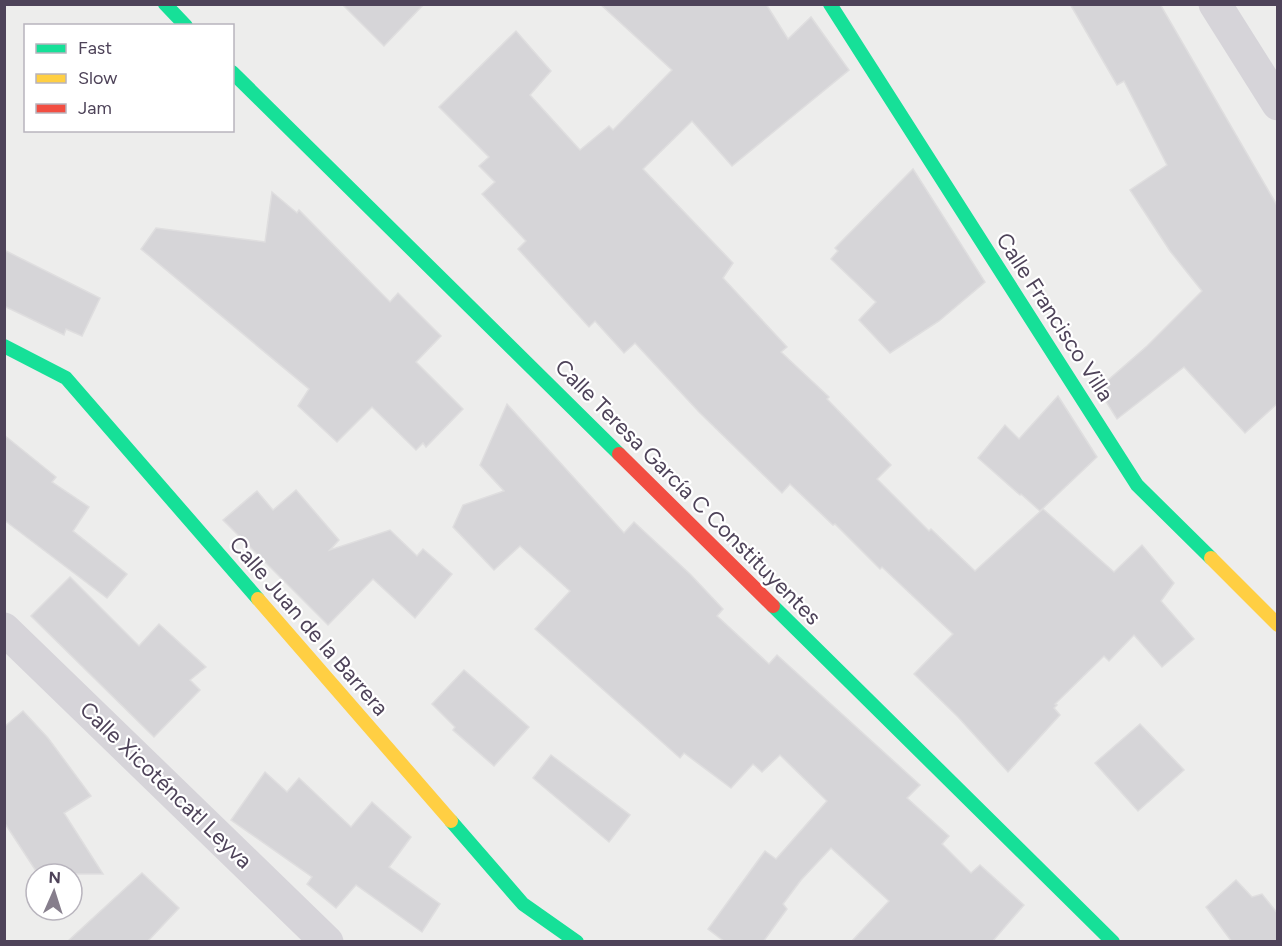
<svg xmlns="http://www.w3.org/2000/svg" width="1282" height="946" viewBox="0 0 1282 946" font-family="Figtree,sans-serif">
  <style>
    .building { fill: #d6d5d8; stroke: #dfdedf; stroke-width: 1.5 }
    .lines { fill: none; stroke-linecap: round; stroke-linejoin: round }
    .street { stroke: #d6d4d9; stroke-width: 33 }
    .fast { stroke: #16e098; stroke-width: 14 }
    .slow { stroke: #ffcf43; stroke-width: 14 }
    .jam { stroke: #f24e42; stroke-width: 14 }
    .labels { text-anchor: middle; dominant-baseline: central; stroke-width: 4.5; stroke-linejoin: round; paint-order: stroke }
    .street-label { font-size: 22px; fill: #4e4359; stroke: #fff }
  </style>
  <rect width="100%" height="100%" fill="#ededec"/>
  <g class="building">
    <polygon points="342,4 424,4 384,46"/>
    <polygon points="600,4 766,4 788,39 811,17 849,70 732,166 692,121 643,169 733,263 723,278 787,347 781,352 829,397 827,399 891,465 877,479 929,531 931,529 975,571 1043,509 1114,572 1142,545 1174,583 1161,601 1194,639 1162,667 1134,635 1109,661 1104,656 1055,704 1057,705 1054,708 1060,715 1008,772 958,717 914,674 953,634 882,567 880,569 835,524 833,525 790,484 782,493 699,412 635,343 624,353 595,321 589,327 518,249 526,241 482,194 495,182 479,166 489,157 439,107 516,31 551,71 530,95 580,150 609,126 613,130 672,70"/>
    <polygon points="1070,4 1160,4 1278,207 1278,403 1245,433 1184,367 1117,419 1098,389 1147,346 1202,291 1170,251 1130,190 1167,165 1124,81 1117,85"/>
    <polygon points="913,169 985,282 939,321 890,353 859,320 876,302 831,259 838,251 835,248"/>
    <polygon points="272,192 297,213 299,210 390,302 398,293 441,336 416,362 463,409 426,447 423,443 416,450 372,407 337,442 298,406 309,389 141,249 156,228 265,242"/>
    <polygon points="4,250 100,298 82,336 66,329 64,335 4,306"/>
    <polygon points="1058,396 1097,457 1040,511 1021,494 1020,495 978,458 1005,425 1019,439"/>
    <polygon points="507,404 624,533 634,522 690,574 723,609 717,616 769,664 777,655 920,785 907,798 949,836 942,844 971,873 980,865 1024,905 992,942 851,942 889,901 831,848 801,880 783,904 787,909 763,942 725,942 708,929 765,851 776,859 827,801 780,755 762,772 753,764 731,788 684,753 680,758 535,629 570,591 520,546 494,570 453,527 463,505 504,491 480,465"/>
    <polygon points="4,435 56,477 52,482 89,507 73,531 127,574 107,598 4,520"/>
    <polygon points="296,490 339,540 330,550 390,530 417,556 423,549 452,574 415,618 373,579 328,625 223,520 257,491 273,510"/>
    <polygon points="70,577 139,646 159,624 206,667 190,680 200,690 154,737 31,616"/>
    <polygon points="464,670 529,727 494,766 453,730 455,727 432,704"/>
    <polygon points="23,711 48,738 91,796 64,813 103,874 38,874 4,822 4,727"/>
    <polygon points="1140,724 1184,770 1138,811 1095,763"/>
    <polygon points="551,755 630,815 609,842 533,778"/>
    <polygon points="265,772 287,792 299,778 351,827 372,802 411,837 389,867 440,904 422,932 356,885 336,908 307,884 312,877 231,820"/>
    <polygon points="142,873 179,908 147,942 67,942"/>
    <polygon points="1236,880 1252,897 1262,894 1278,914 1278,942 1232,942 1206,907"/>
  </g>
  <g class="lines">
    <g class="street">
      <polyline points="1215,4 1278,104"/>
      <polyline points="4,629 327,942"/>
    </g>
    <g class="fast">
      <polyline points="165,4 186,26"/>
      <polyline points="830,4 1137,485 1211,558"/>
      <polyline points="232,72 619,454"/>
      <polyline points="4,346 66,378 258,599"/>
      <polyline points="773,606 1113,942"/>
      <polyline points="451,821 523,904 577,942"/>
    </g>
    <g class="slow">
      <polyline points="1211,558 1278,625"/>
      <polyline points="258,599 451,821"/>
    </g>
    <polyline class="jam" points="619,454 773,606"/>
  </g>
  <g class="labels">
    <g class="street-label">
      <text transform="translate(1055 317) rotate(57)">Calle Francisco Villa</text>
      <text transform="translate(688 492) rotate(45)">Calle Teresa García C Constituyentes</text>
      <text transform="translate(309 626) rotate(49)">Calle Juan de la Barrera</text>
      <text transform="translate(166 785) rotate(44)">Calle Xicoténcatl Leyva</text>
    </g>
  </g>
  <rect width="1282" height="946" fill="none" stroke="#4e4359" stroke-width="12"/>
  <rect x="24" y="24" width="210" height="108" fill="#ffffff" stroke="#b8b4bd" stroke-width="1.5"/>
  <rect x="36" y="44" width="30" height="9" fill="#16e098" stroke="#b8b4bd" stroke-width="1.5"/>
  <text x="78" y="54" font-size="18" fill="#4e4359">Fast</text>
  <rect x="36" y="74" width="30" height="9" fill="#ffcf43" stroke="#b8b4bd" stroke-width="1.5"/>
  <text x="78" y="84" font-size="18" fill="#4e4359">Slow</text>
  <rect x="36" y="104" width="30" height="9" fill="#f24e42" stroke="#b8b4bd" stroke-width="1.5"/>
  <text x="78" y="114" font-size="18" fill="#4e4359">Jam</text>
  <g transform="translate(54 892) rotate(3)"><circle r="28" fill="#ffffff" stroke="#b8b4bd" stroke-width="1.5"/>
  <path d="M0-4.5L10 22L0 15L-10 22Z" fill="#867e8c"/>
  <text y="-9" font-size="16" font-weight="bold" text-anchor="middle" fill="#4e4359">N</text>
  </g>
</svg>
